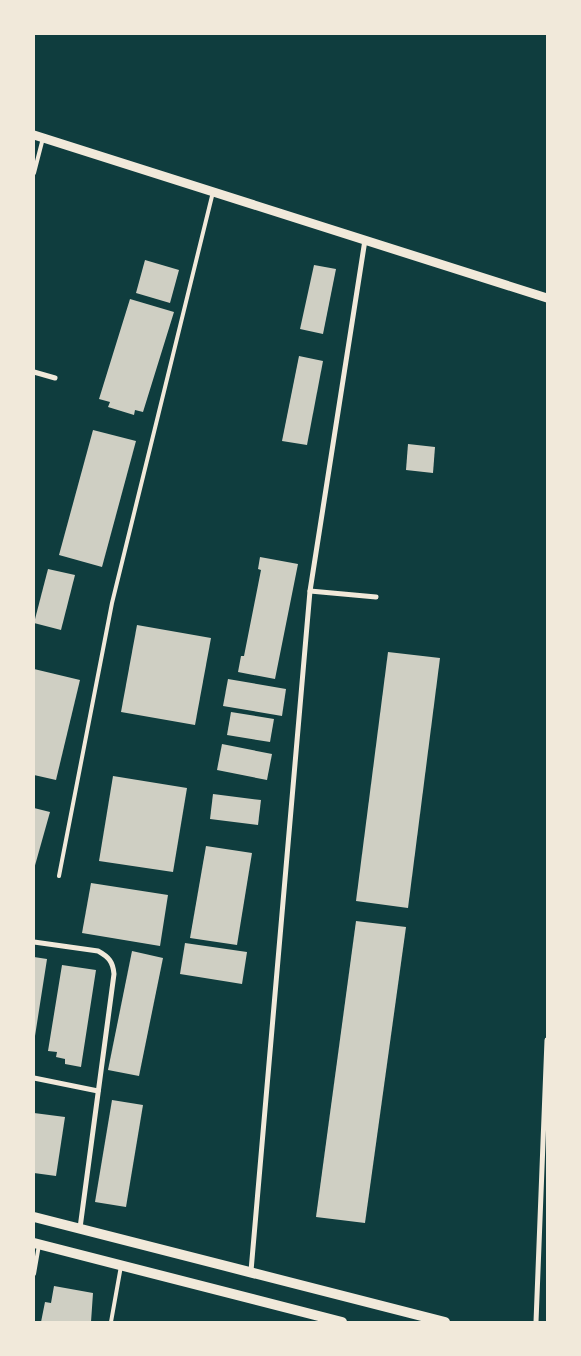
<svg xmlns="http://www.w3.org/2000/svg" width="581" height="1356" viewBox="0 0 581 1356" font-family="'Fira Sans',sans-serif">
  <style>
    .building { fill: #cfcfc3 }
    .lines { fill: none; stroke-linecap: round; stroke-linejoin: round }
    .service { stroke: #f1e9da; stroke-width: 4 }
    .minor { stroke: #f1e9da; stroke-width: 5 }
    .tertiary { stroke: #f1e9da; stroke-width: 9 }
    .secondary { stroke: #f1e9da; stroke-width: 10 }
  </style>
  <rect width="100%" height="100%" fill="#0f3d3e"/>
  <g class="building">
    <polygon points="145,260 179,270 170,303 136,293"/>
    <polygon points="314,265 336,269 323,334 300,329"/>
    <polygon points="130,299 174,312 143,412 135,410 134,415 108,407 110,402 99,399"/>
    <polygon points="299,356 323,361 307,445 282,441"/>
    <polygon points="93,430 136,441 102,567 59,555"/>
    <polygon points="408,444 435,447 433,473 406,470"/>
    <polygon points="260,557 298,564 275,679 238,672 241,656 244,656 261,570 258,569"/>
    <polygon points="48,569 75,575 61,630 34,623"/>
    <polygon points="137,625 211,638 195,725 121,712"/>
    <polygon points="388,652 440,658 408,908 356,901"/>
    <polygon points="34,669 80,680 56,780 34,775"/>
    <polygon points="228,679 286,689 282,716 223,706"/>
    <polygon points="231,712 274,719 270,742 227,735"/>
    <polygon points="222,744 272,754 267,780 217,770"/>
    <polygon points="113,776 187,788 173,872 99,861"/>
    <polygon points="213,794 261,800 258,825 210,819"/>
    <polygon points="34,808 50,812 34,869"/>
    <polygon points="206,846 252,853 237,945 190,938"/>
    <polygon points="91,883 168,895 160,946 82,933"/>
    <polygon points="356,921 406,927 365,1223 316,1217"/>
    <polygon points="185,943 247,952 242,984 180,974"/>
    <polygon points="132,951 163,958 139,1076 108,1070"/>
    <polygon points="34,957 47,959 35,1036 34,1036"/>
    <polygon points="62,965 96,970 81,1067 65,1064 65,1059 56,1057 57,1052 48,1051"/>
    <polygon points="112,1100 143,1105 126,1207 95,1202"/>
    <polygon points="34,1113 65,1117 56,1176 34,1173"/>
    <polygon points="54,1286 93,1293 91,1322 41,1322 45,1302 51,1303"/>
  </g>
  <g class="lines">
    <g class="service">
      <polyline points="34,173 43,138"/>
      <polyline points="59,876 112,603 213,192"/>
      <polyline points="34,1274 39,1245"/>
      <polyline points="111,1322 121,1266"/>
    </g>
    <g class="minor">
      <polyline points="34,372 55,378"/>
      <polyline points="310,591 376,597"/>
      <path d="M 34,942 L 98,951 C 109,957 113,962 114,974 L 80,1228"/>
      <polyline points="34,1078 98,1091"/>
      <polyline points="251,1271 310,591 365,240"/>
      <polyline points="536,1322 547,1040"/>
    </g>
    <polyline class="tertiary" points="34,135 547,298"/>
    <g class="secondary">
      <polyline points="34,1217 445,1322"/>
      <polyline points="34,1243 342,1322"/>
    </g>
  </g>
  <rect width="581" height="1356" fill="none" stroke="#f1e9da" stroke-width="70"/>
</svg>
